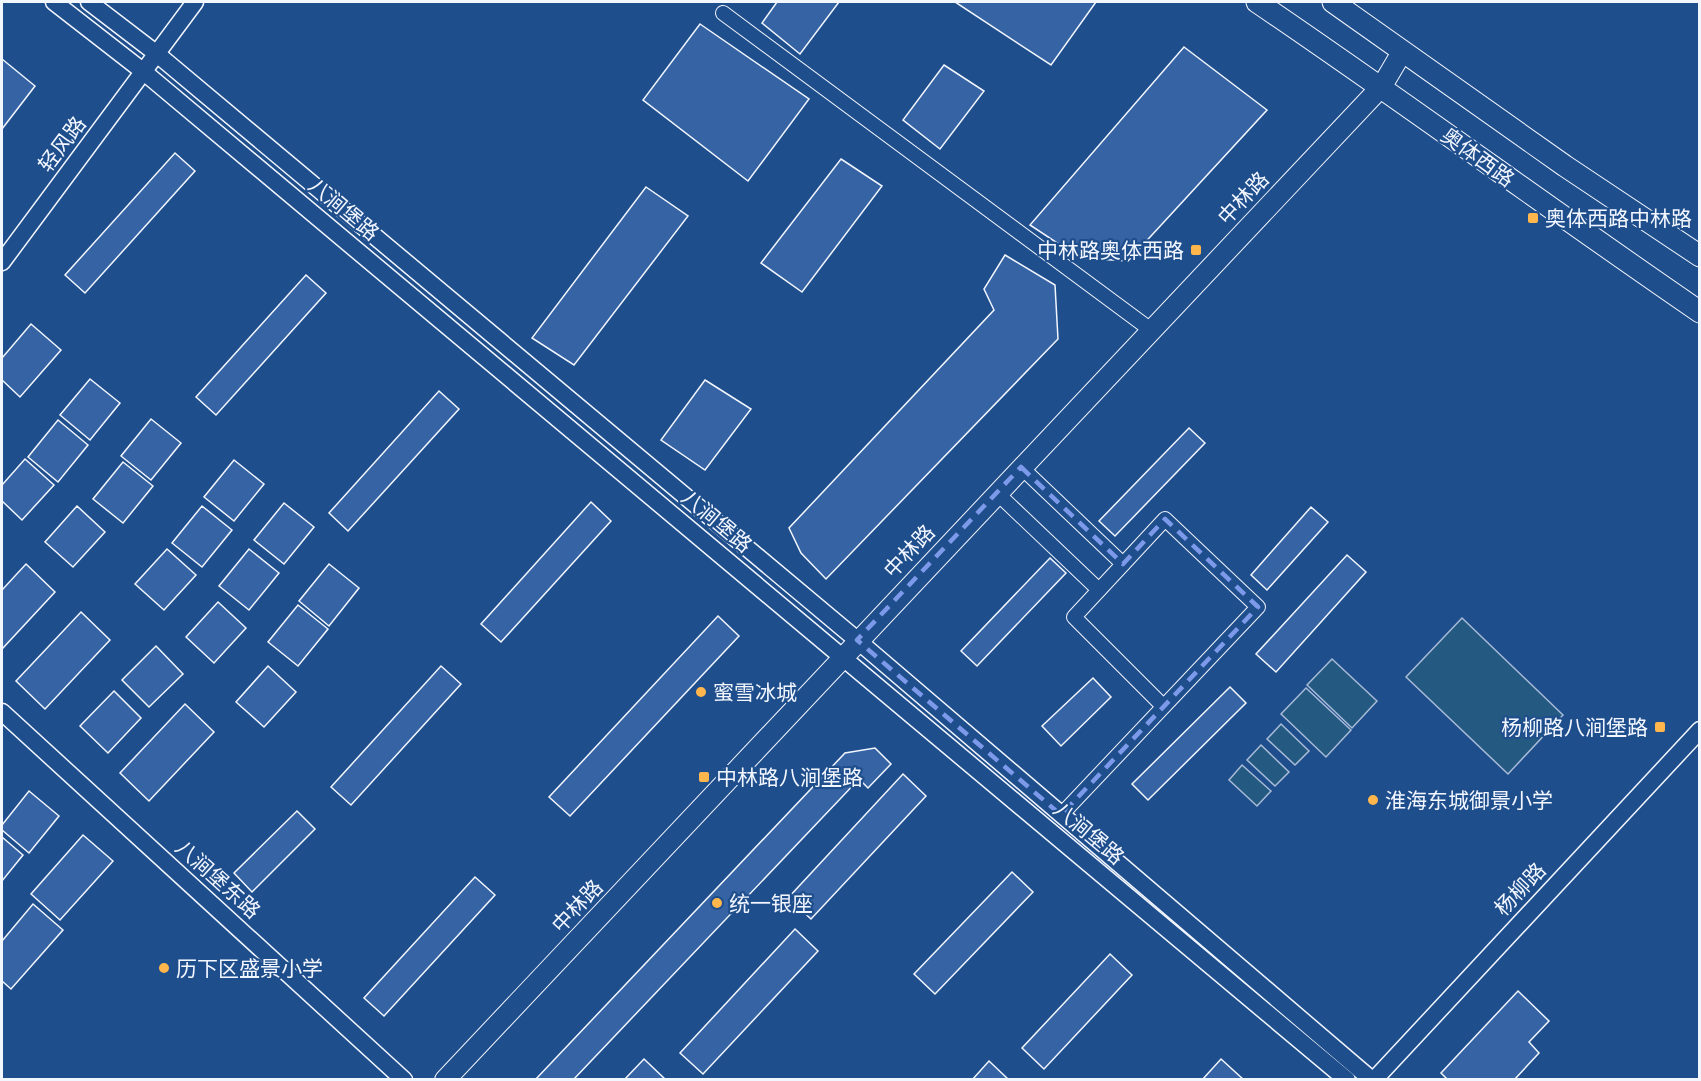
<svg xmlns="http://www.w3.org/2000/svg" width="1701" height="1081" viewBox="0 0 1701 1081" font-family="'Public Sans','Noto Sans SC',sans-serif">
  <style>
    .green { fill: #245a82; stroke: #a8bbd7; stroke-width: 1.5 }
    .building { fill: #3563a3; stroke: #f2f6ff; stroke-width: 1.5 }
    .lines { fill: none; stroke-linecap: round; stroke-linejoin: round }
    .minor-casing { stroke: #f2f6ff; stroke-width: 16 }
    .tertiary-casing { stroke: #f2f6ff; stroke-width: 19 }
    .secondary-casing { stroke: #f2f6ff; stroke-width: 22 }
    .primary-casing { stroke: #f2f6ff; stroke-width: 23 }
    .minor { stroke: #1f4e8c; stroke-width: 14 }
    .tertiary { stroke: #1f4e8c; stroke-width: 16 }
    .secondary { stroke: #1f4e8c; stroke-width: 20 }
    .primary { stroke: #1f4e8c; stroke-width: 21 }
    .marked { fill: none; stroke: #7d9aea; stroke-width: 4.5; stroke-dasharray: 12 8; stroke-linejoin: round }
    .poi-dot { fill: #ffb74d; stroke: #1f4e8c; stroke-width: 2 }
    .labels { text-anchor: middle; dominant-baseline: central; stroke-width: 4.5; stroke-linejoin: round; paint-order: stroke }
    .street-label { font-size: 21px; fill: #f2f6ff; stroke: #1f4e8c }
    .poi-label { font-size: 21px; fill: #f2f6ff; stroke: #1f4e8c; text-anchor: start }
  </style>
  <rect width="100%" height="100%" fill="#1f4e8c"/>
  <g class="green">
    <polygon points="1462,618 1563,715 1508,774 1406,677"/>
    <polygon points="1332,659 1377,701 1352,728 1307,685"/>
    <polygon points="1306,688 1351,730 1326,757 1281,714"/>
    <polygon points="1281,724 1309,751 1295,765 1267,739"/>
    <polygon points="1261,745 1289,772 1275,786 1247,760"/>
    <polygon points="1242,765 1271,791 1257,806 1229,780"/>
  </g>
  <g class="building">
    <polygon points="777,2 839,2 800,54 762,23"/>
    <polygon points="955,2 1096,2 1051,65"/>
    <polygon points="700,24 809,99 748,181 643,100"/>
    <polygon points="1184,47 1267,110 1128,261 1080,258 1030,225"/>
    <polygon points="2,59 35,86 2,129"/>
    <polygon points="944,65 984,91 940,149 903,120"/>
    <polygon points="175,153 195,171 85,293 65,275"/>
    <polygon points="841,159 882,186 802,292 761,263"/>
    <polygon points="646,187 688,216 574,365 532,338"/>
    <polygon points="1005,255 1055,285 1058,339 826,579 801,553 789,528 994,310 984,289"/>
    <polygon points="306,275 326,293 216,415 196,397"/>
    <polygon points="31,324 61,350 20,397 2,380 2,358"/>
    <polygon points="90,379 120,403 90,440 60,415"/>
    <polygon points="705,380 751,409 705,470 661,440"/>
    <polygon points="439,391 459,409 348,531 329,513"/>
    <polygon points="151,419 181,443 151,480 121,456"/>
    <polygon points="58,420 88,445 58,482 28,457"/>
    <polygon points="1189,428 1205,443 1115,536 1099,521"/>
    <polygon points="25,459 54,485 22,520 2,501 2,485"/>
    <polygon points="234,460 264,484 234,521 204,497"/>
    <polygon points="123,462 153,486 123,523 93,499"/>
    <polygon points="591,502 611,521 501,642 481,624"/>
    <polygon points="284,503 314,527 284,564 254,540"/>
    <polygon points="77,506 105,532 73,567 45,542"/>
    <polygon points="202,506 232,530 202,567 172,543"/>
    <polygon points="1311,507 1328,522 1267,590 1251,575"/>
    <polygon points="167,549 196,575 164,610 135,584"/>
    <polygon points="249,549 279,573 249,610 219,586"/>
    <polygon points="1347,555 1366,572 1276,672 1256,654"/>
    <polygon points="1050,558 1066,573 977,666 961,651"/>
    <polygon points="26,564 55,592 2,649 2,590"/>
    <polygon points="329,564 359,588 329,626 299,601"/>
    <polygon points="218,602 246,628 214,663 186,637"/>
    <polygon points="298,605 328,629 298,666 268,642"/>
    <polygon points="81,612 110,640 45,709 16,681"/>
    <polygon points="718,616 739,636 570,816 549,797"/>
    <polygon points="156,646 183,674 149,707 122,680"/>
    <polygon points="268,666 296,692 264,727 236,702"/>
    <polygon points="441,666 461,684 351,805 331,787"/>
    <polygon points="1093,678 1111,697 1061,746 1042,726"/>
    <polygon points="1230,687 1246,703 1148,800 1132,784"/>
    <polygon points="114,691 141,718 108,753 80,726"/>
    <polygon points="185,704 214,732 149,801 120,773"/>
    <polygon points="875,748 891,764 868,788 859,779 573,1080 535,1080 845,753"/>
    <polygon points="903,774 926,796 811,919 788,898"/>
    <polygon points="29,791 59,816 29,853 2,830 2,825"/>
    <polygon points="297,811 315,829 252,892 234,873"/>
    <polygon points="83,835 113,861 60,920 31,894"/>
    <polygon points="2,837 23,855 2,881"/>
    <polygon points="1012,872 1033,892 935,994 914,974"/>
    <polygon points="475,877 495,895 384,1016 364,998"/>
    <polygon points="33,904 63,930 11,989 2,981 2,941"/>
    <polygon points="795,929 818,951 703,1074 680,1053"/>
    <polygon points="1110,954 1132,975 1044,1069 1022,1048"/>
    <polygon points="1518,991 1549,1021 1529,1042 1539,1053 1514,1080 1448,1080 1441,1073"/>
    <polygon points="644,1059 666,1080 624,1080"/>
    <polygon points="1221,1059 1244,1080 1202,1080"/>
    <polygon points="989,1061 1009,1080 972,1080"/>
  </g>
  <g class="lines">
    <defs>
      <g id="minor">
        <polyline points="723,13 1151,330"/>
        <polyline points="1021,467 1123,564"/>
        <polyline points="997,493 1099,590"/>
        <polyline points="1061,815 1258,607 1165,519 1074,617 1163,706"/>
      </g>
      <g id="tertiary">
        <polyline points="54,2 144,72 1347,1080"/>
        <polyline points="89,2 157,54 857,640 1372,1080"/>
        <polyline points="2,262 195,2"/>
        <polyline points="2,712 404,1080"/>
        <polyline points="1374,1080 1700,730"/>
      </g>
      <polyline id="secondary" points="445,1080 1382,86 1402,52"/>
      <g id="primary">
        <path d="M 1257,2 C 1406,103 1551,210 1700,312"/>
        <polyline points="1333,2 1565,166 1700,256"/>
      </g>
    </defs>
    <use href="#minor" class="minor-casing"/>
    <use href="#tertiary" class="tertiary-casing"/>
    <use href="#secondary" class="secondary-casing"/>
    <use href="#primary" class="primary-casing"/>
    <use href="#minor" class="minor"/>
    <use href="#tertiary" class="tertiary"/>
    <use href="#secondary" class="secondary"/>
    <use href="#primary" class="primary"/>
  </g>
  <path class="marked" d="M 1021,467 L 1123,564 L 1165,519 L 1258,607 L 1061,815 L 857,640 Z"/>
  <g class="poi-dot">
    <rect x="1527" y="212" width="12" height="12" rx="3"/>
    <rect x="1190" y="244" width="12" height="12" rx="3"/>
    <circle cx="701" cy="692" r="6"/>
    <rect x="1654" y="721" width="12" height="12" rx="3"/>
    <rect x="698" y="771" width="12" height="12" rx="3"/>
    <circle cx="1373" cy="800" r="6"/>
    <circle cx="717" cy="903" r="6"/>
    <circle cx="164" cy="968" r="6"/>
  </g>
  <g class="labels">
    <g class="street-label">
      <text transform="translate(62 144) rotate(-53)">轻风路</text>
      <text transform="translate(1478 157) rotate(36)">奥体西路</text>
      <text transform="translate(1243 198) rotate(-47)">中林路</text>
      <text transform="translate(344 209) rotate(40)">八涧堡路</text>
      <text transform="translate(717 521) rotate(40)">八涧堡路</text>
      <text transform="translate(909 551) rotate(-47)">中林路</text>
      <text transform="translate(1089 833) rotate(40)">八涧堡路</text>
      <text transform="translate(218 879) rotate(42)">八涧堡东路</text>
      <text transform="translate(1520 889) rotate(-47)">杨柳路</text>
      <text transform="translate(577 906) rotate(-47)">中林路</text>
    </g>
    <g class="poi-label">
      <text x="1545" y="218">奥体西路中林路</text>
      <text x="1184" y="250" text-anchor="end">中林路奥体西路</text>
      <text x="713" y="692">蜜雪冰城</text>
      <text x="1648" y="727" text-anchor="end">杨柳路八涧堡路</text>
      <text x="716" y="777">中林路八涧堡路</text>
      <text x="1385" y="800">淮海东城御景小学</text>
      <text x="729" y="903">统一银座</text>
      <text x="176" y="968">历下区盛景小学</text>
    </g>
  </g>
  <rect width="1701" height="1081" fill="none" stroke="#f2f6ff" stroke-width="6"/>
</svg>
